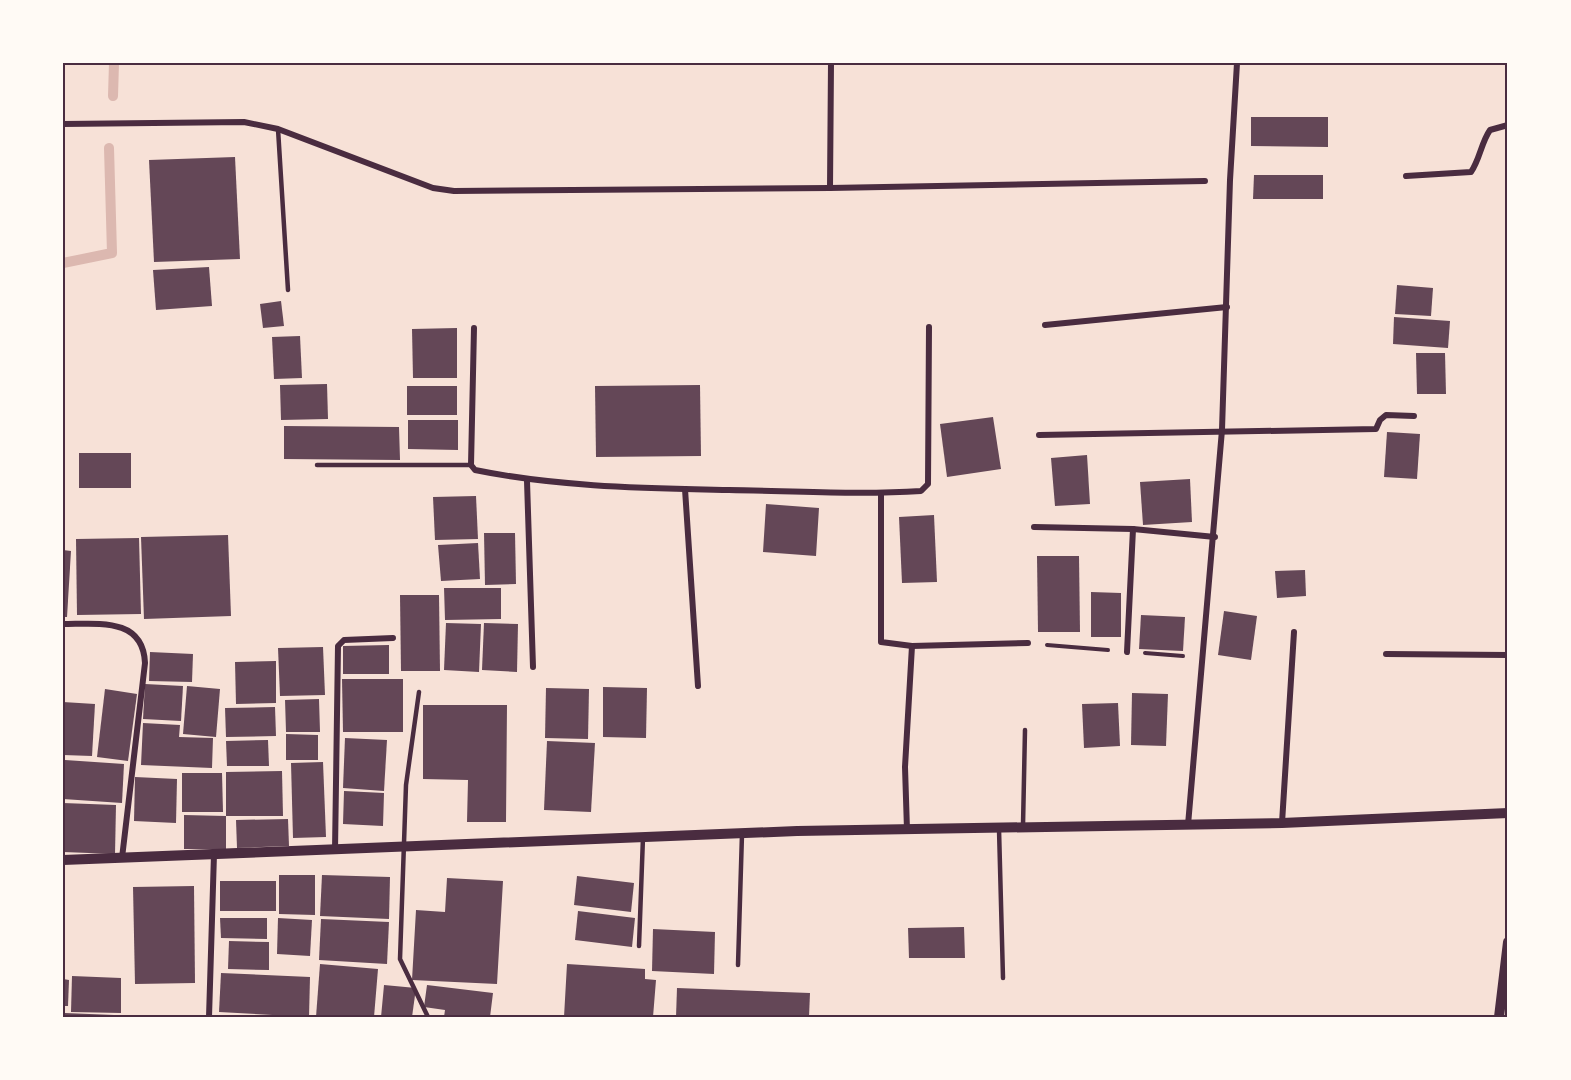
<svg xmlns="http://www.w3.org/2000/svg" width="1571" height="1080" viewBox="0 0 1571 1080" font-family="'Roboto Serif',serif">
  <style>
    .lines { fill: none; stroke-linecap: round; stroke-linejoin: round }
    .stream { stroke: #dcb8b0; stroke-width: 10 }
    .building { fill: #644757 }
    .path { stroke: #4a2c40; stroke-width: 4 }
    .service { stroke: #4a2c40; stroke-width: 4.5 }
    .minor { stroke: #4a2c40; stroke-width: 6 }
    .tertiary { stroke: #4a2c40; stroke-width: 10 }
    .neatline { fill: none; stroke: #4a2c40; stroke-width: 2 }
  </style>
  <rect width="100%" height="100%" fill="#f7e1d7"/>
  <g class="lines">
    <g class="stream">
      <polyline points="113,96 114,63"/>
      <polyline points="63,263 112,253 109,148"/>
    </g>
  </g>
  <g class="building">
    <polygon points="1251,117 1328,117 1328,147 1251,146"/>
    <polygon points="235,157 240,259 154,262 149,160"/>
    <polygon points="1254,175 1323,175 1323,199 1253,199"/>
    <polygon points="209,267 212,306 156,310 153,270"/>
    <polygon points="1397,285 1433,288 1431,316 1395,314"/>
    <polygon points="281,301 284,326 263,328 260,304"/>
    <polygon points="1394,317 1450,321 1448,348 1393,344"/>
    <polygon points="457,328 457,378 413,378 412,329"/>
    <polygon points="300,336 302,378 274,379 272,337"/>
    <polygon points="1416,353 1445,353 1446,394 1417,394"/>
    <polygon points="327,384 328,419 281,420 280,385"/>
    <polygon points="700,385 701,456 596,457 595,386"/>
    <rect x="407" y="386" width="50" height="29"/>
    <polygon points="993,417 1001,469 947,477 940,424"/>
    <polygon points="408,420 458,420 458,450 408,449"/>
    <polygon points="284,426 399,427 400,460 284,459"/>
    <polygon points="1387,432 1420,434 1417,479 1384,477"/>
    <rect x="79" y="453" width="52" height="35"/>
    <polygon points="1087,455 1090,504 1055,506 1051,458"/>
    <polygon points="1190,479 1192,522 1143,525 1140,482"/>
    <polygon points="476,496 478,539 435,540 433,497"/>
    <polygon points="766,504 819,508 816,556 763,552"/>
    <polygon points="934,515 937,582 902,583 899,517"/>
    <polygon points="484,533 515,533 516,584 485,585"/>
    <polygon points="228,535 231,616 144,619 141,537"/>
    <polygon points="139,538 141,614 77,615 76,539"/>
    <polygon points="478,543 480,579 441,581 438,545"/>
    <polygon points="63,550 71,551 67,617 63,617"/>
    <polygon points="1037,556 1079,556 1080,632 1038,632"/>
    <polygon points="1305,570 1306,596 1277,598 1275,571"/>
    <polygon points="444,588 501,588 501,619 445,620"/>
    <polygon points="1091,592 1121,593 1121,637 1091,637"/>
    <polygon points="400,595 439,595 440,671 401,671"/>
    <polygon points="1224,611 1257,616 1251,660 1218,655"/>
    <polygon points="1141,615 1185,617 1183,651 1139,649"/>
    <polygon points="446,623 481,624 479,672 444,670"/>
    <polygon points="484,623 518,624 517,672 482,670"/>
    <polygon points="389,645 389,674 343,674 343,646"/>
    <polygon points="323,647 325,695 280,696 278,648"/>
    <polygon points="150,652 193,654 192,682 149,681"/>
    <polygon points="276,661 276,703 236,704 235,662"/>
    <polygon points="342,679 403,679 403,732 343,732"/>
    <polygon points="145,684 183,686 181,721 143,719"/>
    <polygon points="187,686 220,689 216,737 183,734"/>
    <polygon points="603,687 647,688 646,738 603,737"/>
    <polygon points="546,688 589,689 588,739 545,738"/>
    <polygon points="105,689 137,694 128,761 97,757"/>
    <polygon points="1132,693 1168,694 1166,746 1131,745"/>
    <polygon points="319,699 320,732 286,732 285,700"/>
    <polygon points="63,702 95,704 92,756 63,755"/>
    <polygon points="1118,703 1120,746 1084,748 1082,704"/>
    <polygon points="423,705 507,705 506,822 467,822 468,780 423,779"/>
    <polygon points="275,707 276,736 226,737 225,708"/>
    <polygon points="143,723 180,725 179,737 213,738 212,768 141,765"/>
    <polygon points="286,734 318,735 318,760 286,760"/>
    <polygon points="345,738 387,740 384,791 343,788"/>
    <polygon points="268,740 269,766 227,766 226,741"/>
    <polygon points="547,741 595,743 591,812 544,810"/>
    <polygon points="65,760 124,764 122,803 63,799"/>
    <polygon points="323,762 326,837 293,838 291,763"/>
    <polygon points="282,771 283,816 226,816 226,772"/>
    <polygon points="182,773 222,773 223,812 182,812"/>
    <polygon points="135,777 177,779 176,823 134,821"/>
    <polygon points="344,791 384,793 383,826 343,824"/>
    <polygon points="63,803 116,805 115,854 63,852"/>
    <polygon points="184,815 226,816 226,849 184,849"/>
    <polygon points="288,819 289,846 237,848 236,820"/>
    <polygon points="279,875 315,875 315,915 279,914"/>
    <polygon points="322,875 390,877 389,919 320,916"/>
    <polygon points="577,876 634,883 631,912 574,905"/>
    <polygon points="447,878 503,881 497,984 412,980 416,910 445,912"/>
    <rect x="220" y="881" width="56" height="30"/>
    <polygon points="194,886 195,983 135,984 133,887"/>
    <polygon points="578,911 635,918 632,947 575,940"/>
    <polygon points="220,918 267,918 267,939 221,938"/>
    <polygon points="278,918 312,920 310,956 277,954"/>
    <polygon points="321,919 389,922 387,964 319,960"/>
    <polygon points="964,927 965,958 909,958 908,928"/>
    <polygon points="653,929 715,932 714,974 652,971"/>
    <polygon points="229,941 269,942 269,970 228,969"/>
    <polygon points="320,964 378,969 374,1017 316,1017"/>
    <polygon points="567,964 645,969 645,979 656,980 653,1017 564,1017"/>
    <polygon points="221,973 310,977 309,1017 219,1012"/>
    <polygon points="72,976 121,978 121,1013 71,1012"/>
    <polygon points="63,979 69,980 68,1006 63,1006"/>
    <polygon points="384,985 416,988 412,1017 381,1017"/>
    <polygon points="427,985 493,993 490,1017 444,1017 445,1010 424,1007"/>
    <polygon points="677,988 810,993 809,1017 676,1017"/>
    <polygon points="65,1013 114,1015 114,1017 65,1017"/>
  </g>
  <g class="lines">
    <g class="path">
      <polyline points="1047,645 1108,650"/>
      <polyline points="1145,653 1183,656"/>
    </g>
    <g class="service">
      <polyline points="278,129 288,290"/>
      <polyline points="317,465 471,465"/>
      <polyline points="419,692 406,785 400,959 428,1017"/>
      <polyline points="1023,826 1025,730"/>
      <polyline points="999,829 1003,978"/>
      <polyline points="639,946 643,837"/>
      <polyline points="738,965 742,834"/>
    </g>
    <g class="minor">
      <polyline points="63,124 244,122 278,129 433,188 454,191 830,188 1205,181"/>
      <path d="M 1406,176 L 1471,172 C 1480,159 1481,143 1490,130 L 1508,125"/>
      <polyline points="830,188 831,63"/>
      <polyline points="1045,325 1227,307"/>
      <path d="M 474,328 L 471,465 L 475,470 C 558,487 644,488 729,490 C 793,491 858,495 921,491 L 928,484 L 929,327"/>
      <polyline points="1039,435 1376,429 1380,420 1386,415 1414,416"/>
      <polyline points="527,481 533,667"/>
      <polyline points="685,489 698,686"/>
      <polyline points="881,493 881,642 912,646 1028,643"/>
      <polyline points="1034,527 1133,529 1215,537"/>
      <path d="M 63,624 C 98,624 143,617 145,663 L 122,858"/>
      <polyline points="1127,652 1133,529"/>
      <polyline points="1386,654 1508,655"/>
      <polyline points="1282,823 1294,632"/>
      <polyline points="1188,825 1222,430 1230,180 1237,63"/>
      <polyline points="907,830 905,767 912,646"/>
      <polyline points="335,851 338,646 344,640 393,638"/>
      <polyline points="209,1017 214,854"/>
    </g>
    <g class="tertiary">
      <polyline points="63,860 797,831 1282,823 1508,813"/>
      <polyline points="1499,1017 1508,942"/>
    </g>
  </g>
  <rect width="1571" height="1080" fill="none" stroke="#fffaf5" stroke-width="129"/>
  <rect x="64" y="64" width="1442" height="952" class="neatline"/>
</svg>
